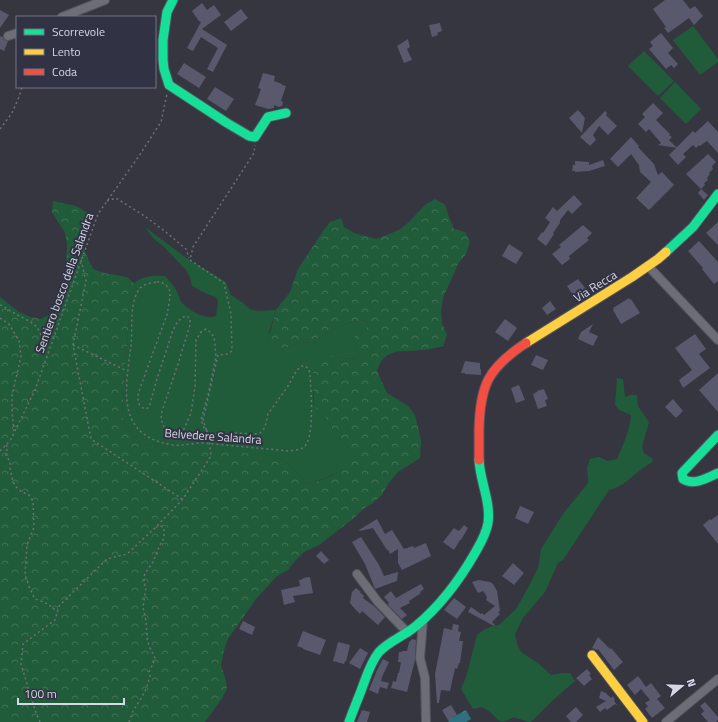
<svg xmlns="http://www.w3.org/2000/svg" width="718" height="722" viewBox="0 0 718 722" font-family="'Titillium Web',sans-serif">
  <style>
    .green { fill: #205c3a }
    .forest { fill: url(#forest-crowns) }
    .water { fill: url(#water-ripples) }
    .building { fill: #58596d }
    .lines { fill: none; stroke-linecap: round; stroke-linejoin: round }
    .street-casing { stroke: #53535c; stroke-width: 10 }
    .fast-casing { stroke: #53535c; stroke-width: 11 }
    .slow-casing { stroke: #53535c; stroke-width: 11 }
    .jam-casing { stroke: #53535c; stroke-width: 11 }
    .path { stroke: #6e7077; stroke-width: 1.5; stroke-dasharray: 2 3; stroke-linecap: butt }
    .street { stroke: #6c6d76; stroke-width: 8 }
    .fast { stroke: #16e098; stroke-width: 9 }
    .slow { stroke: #ffcf43; stroke-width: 9 }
    .jam { stroke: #f24e42; stroke-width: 9 }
    .labels { text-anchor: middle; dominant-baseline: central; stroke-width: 4; stroke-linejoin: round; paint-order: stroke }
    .street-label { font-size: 12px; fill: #d7d8e4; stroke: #313344 }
  </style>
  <defs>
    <pattern id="forest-crowns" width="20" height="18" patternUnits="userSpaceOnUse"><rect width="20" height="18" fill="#205c3a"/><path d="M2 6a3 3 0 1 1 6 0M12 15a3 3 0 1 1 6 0" fill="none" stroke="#407356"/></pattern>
    <pattern id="water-ripples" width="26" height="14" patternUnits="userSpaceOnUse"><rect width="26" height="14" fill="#2e7080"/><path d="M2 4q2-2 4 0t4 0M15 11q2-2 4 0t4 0" fill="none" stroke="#558a98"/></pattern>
  </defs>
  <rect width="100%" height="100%" fill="#353640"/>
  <g class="green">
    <polygon points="693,26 718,59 718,62 700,75 673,40"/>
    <polygon points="644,51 674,81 658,96 628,66"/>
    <polygon points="675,82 701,109 686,124 660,98"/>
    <path d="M 145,227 L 185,257 L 226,282 L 231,295 L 243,303 L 250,309 L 257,311 L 276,310 L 269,332 L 277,349 L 289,347 L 300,343 L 312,342 L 333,329 L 345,324 L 356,321 L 368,320 L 367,332 L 355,347 L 360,358 L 348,359 L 325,354 L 314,383 L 313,396 L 314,407 L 324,415 L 330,424 L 334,436 L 344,442 L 351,451 C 350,455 349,459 346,463 C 337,476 321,480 306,484 L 290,465 L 281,459 L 173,450 L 142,444 L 133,436 L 126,427 L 122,416 L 130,302 L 136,285 L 134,283 C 144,276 152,275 165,276 C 170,281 175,287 178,294 C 179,296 179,298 180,300 C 185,309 207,321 216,316 L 218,302 L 216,297 L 207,294 L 192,286 L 190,277 L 186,270 L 163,246 L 153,238 Z"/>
    <path d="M 617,378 L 623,379 L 625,397 L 630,395 L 637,395 L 638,406 L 649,422 L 642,447 L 644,453 L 653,459 L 652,462 C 648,465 643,468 639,471 C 629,479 622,487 609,490 L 563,560 L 558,563 L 545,592 L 523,618 L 515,634 L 517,644 L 521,652 L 538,663 L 551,675 L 561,673 L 570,673 L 575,681 L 552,701 L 531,722 C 524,722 518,717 512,718 C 507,720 505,722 500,721 C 496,719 494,715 490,712 C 488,710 484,709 482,707 L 473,709 L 461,689 L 466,677 L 477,635 L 485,629 L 493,626 L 499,625 L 516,609 L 530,584 L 538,568 L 541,549 L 563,514 L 588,483 L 588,477 L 587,468 L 590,459 L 599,457 L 608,461 L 617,459 C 623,444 630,431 631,415 L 619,410 L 615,405 Z"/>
  </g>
  <path class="forest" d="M 435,199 L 445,205 L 449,217 L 454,229 L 465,232 L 470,242 L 466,254 L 458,264 L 443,298 L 441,311 L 442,323 L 447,335 L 443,346 C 435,348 428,350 421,350 C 408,352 392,348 382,360 C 380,363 378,368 377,371 L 387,393 L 408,406 L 415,415 L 421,440 L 420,458 L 398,472 L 388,484 L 382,495 L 373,503 L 363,509 L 354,518 L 319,545 L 304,552 L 295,561 L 288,570 L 277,576 L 256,599 L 228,639 L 224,650 L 221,666 L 225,677 L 227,689 L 221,700 L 205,722 L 0,722 L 0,297 L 19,312 L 30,317 L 41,319 L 51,314 L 61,304 L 64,293 L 66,282 L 67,245 L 65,233 L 52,212 L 53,201 L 76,206 L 88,213 L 89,225 L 84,250 L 93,269 L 104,273 L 127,277 L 136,285 L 130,302 L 122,416 L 126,427 L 133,436 L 142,444 L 173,450 L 226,450 L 281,459 L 290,465 L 306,484 C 329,479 343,474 351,451 L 344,442 L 334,436 L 330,424 L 324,415 L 314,407 L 313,372 L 315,360 L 325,354 L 348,359 L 360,358 L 355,347 L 355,336 L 366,332 L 368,320 L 356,321 L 345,324 L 333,329 L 312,342 L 300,343 L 289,347 L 277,349 L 267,344 L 276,310 L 290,292 L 298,269 L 323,231 L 330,222 L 341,218 L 344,227 L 354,233 L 377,239 L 399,230 L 409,222 L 425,205 Z"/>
  <polygon class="water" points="466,710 471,719 466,722 449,722 448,720"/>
  <g class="building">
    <polygon points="665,0 683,0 690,9 695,6 703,16 694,25 689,18 668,33 664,28 666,27 653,9"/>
    <polygon points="202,3 207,10 214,5 221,15 202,29 227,45 213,72 207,69 218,48 201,37 193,51 187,48 201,22 199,21 192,11"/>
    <polygon points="241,9 248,18 231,31 224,22"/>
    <polygon points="0,10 9,15 0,28"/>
    <polygon points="440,23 442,31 437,33 438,35 432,37 429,25"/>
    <polygon points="661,33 673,48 668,53 678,64 674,68 671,65 666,69 649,49 653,46 650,42"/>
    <polygon points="0,36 3,37 5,40 8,41 4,51 0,49"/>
    <polygon points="408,39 410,47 407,49 412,60 404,63 397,46"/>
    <polygon points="184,63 206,77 199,88 177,74"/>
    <polygon points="263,73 275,76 274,81 282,84 282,85 286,86 281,101 283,102 282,106 279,107 274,105 274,108 268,109 255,105 261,89 258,88"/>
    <polygon points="215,87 234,99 226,111 207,99"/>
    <polygon points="653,103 663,113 656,120 670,134 669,135 672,137 669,140 677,148 658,145 661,143 649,129 646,132 638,124 645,117 642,114"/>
    <polygon points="578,110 585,118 582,133 569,118"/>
    <polygon points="605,111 607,113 606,115 617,126 608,135 599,126 593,135 596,140 590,146 580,137"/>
    <polygon points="708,121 718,132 718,153 707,141 700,146 699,145 696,148 693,145 683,154 686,157 678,165 669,155 693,131 695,133"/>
    <polygon points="631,137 639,146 638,147 654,164 658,175 662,172 674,185 649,210 636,198 651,182 640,172 639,165 631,154 618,167 610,159"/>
    <polygon points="708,154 716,162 712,166 713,169 709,173 710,174 707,178 708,180 704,183 705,185 701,189 708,195 704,200 698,193 701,189 686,174"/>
    <polygon points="603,160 605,166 589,171 575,172 575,171 572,171 573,165 575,165 575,161 589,162 589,165"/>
    <polygon points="574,195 582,204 572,214 568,210 560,220 560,223 553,233 554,234 546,246 537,239 542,232 543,233 550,222 545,218 553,207 557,211"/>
    <polygon points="718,222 718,245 706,233"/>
    <polygon points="583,225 592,233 587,238 589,240 569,256 570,259 562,265 552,254 561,247 559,245"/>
    <polygon points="699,241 718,262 718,281 714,284 702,269 703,268 688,251"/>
    <polygon points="509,244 523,253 516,264 502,256"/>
    <polygon points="578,279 586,289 574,297 567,286"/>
    <polygon points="629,298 630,300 631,299 640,313 621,324 613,310 614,309 613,308"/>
    <polygon points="550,301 556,309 547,315 542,308"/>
    <polygon points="505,319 517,328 508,341 495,332"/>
    <polygon points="593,324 589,332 598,336 593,346 578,339 581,332"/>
    <polygon points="695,334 706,349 699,354 710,368 683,388 679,380 692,370 675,348"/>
    <polygon points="536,355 548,360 543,370 531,365"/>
    <polygon points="465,361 480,363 480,369 481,369 481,375 465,374 465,373 461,373"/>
    <polygon points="718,373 718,412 699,390"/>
    <polygon points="519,385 525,400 516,403 511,388"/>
    <polygon points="544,389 548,399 545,400 547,406 538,409 533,394 537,392 537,391"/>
    <polygon points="673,399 683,411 676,418 665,407"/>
    <polygon points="520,506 534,512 528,524 515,518"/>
    <polygon points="718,515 718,544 703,525 710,519 711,520"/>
    <polygon points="377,519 385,534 392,530 404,549 413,546 414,548 426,543 431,556 402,570 398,563 398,549 390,554 388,550 387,550 373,528 360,531 359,530"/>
    <polygon points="464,525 468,528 461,540 460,540 454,550 443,542 454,528 459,531"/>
    <polygon points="361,537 379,565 384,576 398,572 397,581 375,589 365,564 352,542"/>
    <polygon points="321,551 329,560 324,564 316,556"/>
    <polygon points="513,563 524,573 514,585 502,576"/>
    <polygon points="310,577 313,593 293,596 295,602 284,605 281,590 300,586 299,580 303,579 303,578"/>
    <polygon points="479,580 490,582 493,584 497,591 500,611 498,612 500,614 492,622 495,625 494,626 468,612 471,607 481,614 482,613 484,615 495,606 486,600 487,598 486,595 483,591 478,593 472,582"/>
    <polygon points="421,584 424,589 420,592 421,593 409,601 410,603 400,608 407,615 402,619 389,606 388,604 389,603 384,597 391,591 396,598"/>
    <polygon points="356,588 361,592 360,592 364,596 363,598 374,606 385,617 378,625 362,611 360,614 355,609 350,603 352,592"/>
    <polygon points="454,598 466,607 457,619 444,610"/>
    <polygon points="243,621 255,627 252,635 239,629"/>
    <polygon points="453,624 459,625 458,631 461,632 459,641 463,641 460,663 459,663 457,669 455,668 450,691 441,690 439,703 437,703 435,674 444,628 452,630"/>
    <polygon points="303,631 326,640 320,655 303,649 303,648 297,646"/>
    <polygon points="598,637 610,649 611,648 623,662 614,670 598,649 597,650 592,648"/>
    <polygon points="412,639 416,640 415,660 407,692 391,688 393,681 396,682 398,673 399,673 401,662 398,662 399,652 402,652 402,651 407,651 409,642"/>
    <polygon points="338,642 350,645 346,662 345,661 344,664 333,661"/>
    <polygon points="360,648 368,653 360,669 349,663"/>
    <polygon points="383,659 389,662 382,677 381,681 389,683 387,689 380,687 378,694 369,690 377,670"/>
    <polygon points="587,669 591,674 589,675 592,679 584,686 576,678"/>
    <polygon points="638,676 646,687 651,683 661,696 657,699 665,708 652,718 645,709 648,706 645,703 650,700 641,689 635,695 627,685"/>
    <polygon points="601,691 606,693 611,698 613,696 615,700 614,701 618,706 615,704 607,710 605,708 600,712 596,707 606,701 599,698"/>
    <polygon points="705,702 718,717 718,720 716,722 708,722 701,714 704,711 700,706"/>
    <polygon points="451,705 457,715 448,720 442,710"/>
    <polygon points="576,707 583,715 576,722 571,722 566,716"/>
    <polygon points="362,710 370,712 367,722 357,722"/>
  </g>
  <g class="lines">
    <defs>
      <g id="street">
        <polyline points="62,17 105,0"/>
        <polyline points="8,36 17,33"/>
        <polyline points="648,266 718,340"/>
        <polyline points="357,574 378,602 408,633"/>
        <polyline points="423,620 420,658 425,678 426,722"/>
        <polyline points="666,722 718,679"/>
      </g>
      <g id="fast">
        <polyline points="173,0 167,12 163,40 163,60 164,69 169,85 227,123 249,136 255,137 268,117 286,113"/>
        <polyline points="666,252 693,227 718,194"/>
        <path d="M 718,435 L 682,473 L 683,479 C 694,486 707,478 718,473"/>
        <path d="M 349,722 C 353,711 357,701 361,691 C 366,678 370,663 379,652 C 389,641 404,636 416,626 C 440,606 459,581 475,553 C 480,544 486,535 488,523 C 491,502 480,481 479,460"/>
      </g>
      <g id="slow">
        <polyline points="526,343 632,277 658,259 666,252"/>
        <polyline points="592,655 643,722"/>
      </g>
      <path id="jam" d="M 479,460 C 479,450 479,440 479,430 C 480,385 488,368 526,343"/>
    </defs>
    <use href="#street" class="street-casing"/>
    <use href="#fast" class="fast-casing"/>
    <use href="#slow" class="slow-casing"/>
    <use href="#jam" class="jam-casing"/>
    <g class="path">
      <polyline points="0,129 12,113 19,97 22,87"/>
      <polyline points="107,201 116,198 146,217 167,233 186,249 189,258"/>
      <polyline points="81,260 86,281 73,345 91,439 182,499"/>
      <path d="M 157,282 L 161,282 L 166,285 L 170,291 L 170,297 L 167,315 L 162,328 L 139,391 C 137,399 137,407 146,409 L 149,407 L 157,379 L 173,330 L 178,321 L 183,317 L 187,316 L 190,319 L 190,325 L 178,364 L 165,402 L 162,411 L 161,419 L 166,432 C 173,434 178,432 184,429 L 191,413 L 195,387 L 196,340 L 201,332 L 206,329 L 210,332 L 214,337 L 215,345 L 216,357 L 208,395 L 201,420 L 205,430 L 212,434 L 219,435 L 236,433 L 255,434 L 262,432 L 265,427 L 268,414 L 288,386 L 297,370 L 302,366 L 305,366 L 309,369 L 310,376 C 311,390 315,438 304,447 C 300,450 294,450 289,451 L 203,443 C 193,443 183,446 173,445 C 114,436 126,388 131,345 C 133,327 129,307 138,291 C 142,284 150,283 157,282 Z"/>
      <polyline points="0,305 3,306 12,312 27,320 34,324 38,329 41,335 52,341"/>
      <polyline points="0,318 9,324 19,341 21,356 12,396 12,412 14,431"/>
      <polyline points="73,345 127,371"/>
      <path d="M 6,445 L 8,448 L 6,452 L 6,455 L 10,462 L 10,468 L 13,482 L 17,488 L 22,492 L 29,495 L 33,501 L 34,527 L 27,545 L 25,575 L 30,589 L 35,599 C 44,602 51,605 57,612"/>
      <polyline points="0,451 10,441 35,390 98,214 139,156 161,122 167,94"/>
      <polyline points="40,722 36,713 21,664 23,644 55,620 59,606 107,559 127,554 156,527 183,499 211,456 209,438 203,420 218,355 228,354 232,351 231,314 224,283 190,260 193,247 254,153 255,145"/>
      <polyline points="129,722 133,711 142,697 146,689 150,676 149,672 151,668 154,661 155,658 149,646 147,638 146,621 143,607 146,588 144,583 144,576 146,572 153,562 160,545 164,538 164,530 162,526 156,527"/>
    </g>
    <use href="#street" class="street"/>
    <use href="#fast" class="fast"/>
    <use href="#slow" class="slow"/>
    <use href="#jam" class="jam"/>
  </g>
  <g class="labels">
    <g class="street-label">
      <text transform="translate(64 283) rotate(-70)">Sentiero bosco della Salandra</text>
      <text transform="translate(595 286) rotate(-32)">Via Recca</text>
      <text transform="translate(213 436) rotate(4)">Belvedere Salandra</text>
    </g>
  </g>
  <rect x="16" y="16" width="140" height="72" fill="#313344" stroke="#737584"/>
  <rect x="24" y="29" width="20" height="6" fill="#16e098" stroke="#737584"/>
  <text x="52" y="36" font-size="12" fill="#d7d8e4">Scorrevole</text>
  <rect x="24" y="49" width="20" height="6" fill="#ffcf43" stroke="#737584"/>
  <text x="52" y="56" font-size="12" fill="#d7d8e4">Lento</text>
  <rect x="24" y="69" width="20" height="6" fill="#f24e42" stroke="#737584"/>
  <text x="52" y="76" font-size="12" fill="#d7d8e4">Coda</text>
  <g transform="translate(682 686) rotate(71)" stroke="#313344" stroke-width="3" paint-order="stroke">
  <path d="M0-3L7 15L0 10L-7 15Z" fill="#d7d8e4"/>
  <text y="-6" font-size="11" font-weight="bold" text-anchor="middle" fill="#d7d8e4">N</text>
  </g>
  <path d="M18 698v6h106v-6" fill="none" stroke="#d7d8e4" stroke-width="2"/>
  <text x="24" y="698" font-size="12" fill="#d7d8e4" stroke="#313344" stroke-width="3" paint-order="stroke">100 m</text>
</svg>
